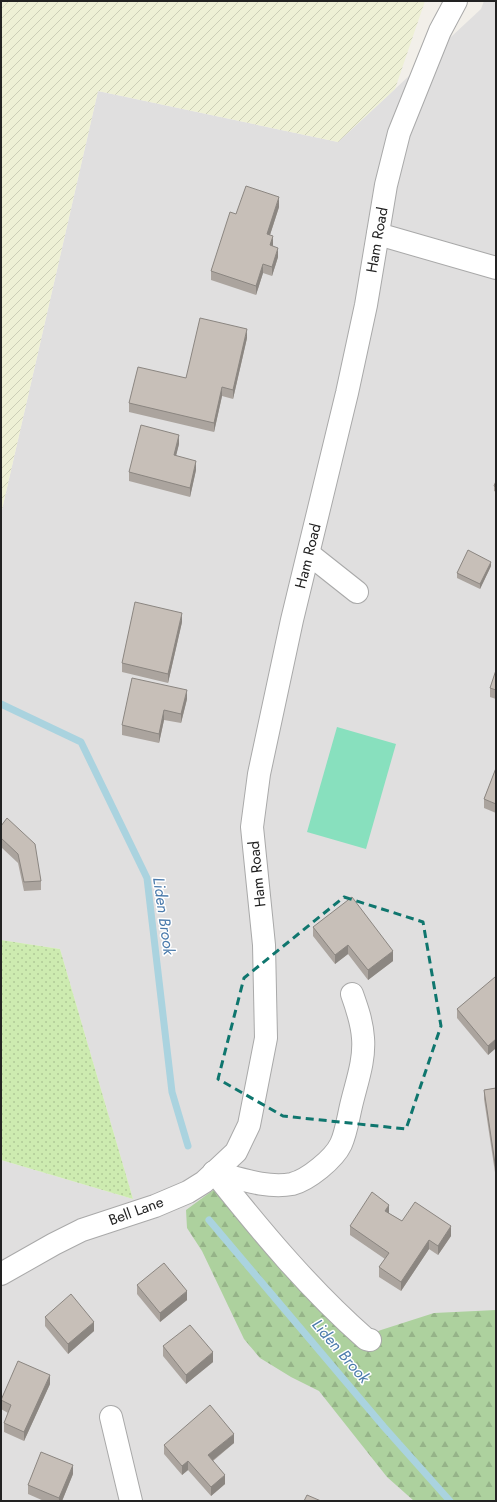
<svg xmlns="http://www.w3.org/2000/svg" width="497" height="1502" viewBox="0 0 497 1502" font-family="Jost,sans-serif">
  <style>
    .residential { fill: #e0dfdf }
    .farmland { fill: url(#farmland-furrows) }
    .grass { fill: url(#grass-dots) }
    .forest { fill: url(#forest-firs) }
    .pitch { fill: #88e0be }
    .lines { fill: none; stroke-linecap: round; stroke-linejoin: round }
    .stream { stroke: #aad3df; stroke-width: 7 }
    .minor-casing { stroke: #a9a9a9; stroke-width: 24 }
    .minor { stroke: #fff; stroke-width: 22 }
    .wall { fill: #aba49e }
    .shaded-wall { fill: #8b8681 }
    .building { fill: #c7bfb8; stroke: #8b8681 }
    .marked { fill: none; stroke: #0f766e; stroke-width: 3; stroke-dasharray: 8 5; stroke-linejoin: round }
    .labels { text-anchor: middle; dominant-baseline: central; stroke-width: 3; stroke-linejoin: round; paint-order: stroke }
    .street-label { font-size: 15px; fill: #222; stroke: #fff }
    .water-label { font-size: 16px; font-style: italic; fill: #4a7aab; stroke: #fff }
  </style>
  <defs>
    <pattern id="farmland-furrows" width="10" height="10" patternUnits="userSpaceOnUse"><rect width="10" height="10" fill="#eef0d5"/><path d="M-1 1l2-2M0 10L10 0M9 11l2-2" fill="none" stroke="#ccceb7"/></pattern>
    <pattern id="grass-dots" width="8" height="8" patternUnits="userSpaceOnUse"><rect width="8" height="8" fill="#cdebb0"/><path d="M2 2h.1M6 6h.1" fill="none" stroke="#b0c997" stroke-width="1.8" stroke-linecap="round"/></pattern>
    <pattern id="forest-firs" width="22" height="20" patternUnits="userSpaceOnUse"><rect width="22" height="20" fill="#add19e"/><path d="M5 1l3.5 6h-7zM16 11l3.5 6h-7z" fill="#95b388"/></pattern>
  </defs>
  <rect width="100%" height="100%" fill="#f2efe9"/>
  <polygon class="residential" points="484,1 496,1 496,1501 1,1501 1,1160 133,1199 60,949 1,940 1,514 98,91 338,142 481,9"/>
  <polygon class="farmland" points="1,1 425,1 395,89 338,142 98,91 1,514"/>
  <polygon class="grass" points="1,940 60,949 133,1199 1,1160"/>
  <polygon class="forest" points="216,1188 254,1229 344,1334 355,1340 381,1330 434,1313 496,1310 496,1501 414,1501 387,1477 319,1391 291,1377 260,1358 244,1339 202,1251 187,1228 186,1210"/>
  <polygon class="pitch" points="337,727 396,744 366,849 307,832"/>
  <g class="lines">
    <g class="stream">
      <polyline points="1,704 81,742 147,878 172,1092 188,1146"/>
      <polyline points="209,1220 384,1427 450,1501"/>
    </g>
    <defs>
      <g id="minor">
        <polyline points="378,234 496,268"/>
        <polyline points="309,554 357,592"/>
        <path d="M 214,1172 C 238,1178 267,1189 292,1184 C 308,1180 334,1159 341,1144 C 346,1133 348,1119 351,1106 C 356,1084 365,1061 363,1038 C 362,1022 357,1008 352,994"/>
        <path d="M 214,1172 C 261,1231 309,1289 366,1339 L 370,1340"/>
        <polyline points="1,1274 54,1244 82,1230 155,1206 188,1192 204,1182 236,1152 249,1125 266,1038 264,945 252,827 259,774 292,620 347,393 366,305 386,185 399,133 440,31 456,1"/>
        <polyline points="111,1417 131,1501"/>
      </g>
    </defs>
    <use href="#minor" class="minor-casing"/>
    <use href="#minor" class="minor"/>
  </g>
  <g class="wall">
    <polygon points="279,207 270,235 273,245 273,246 278,257 272,276 263,273 256,295 211,280 211,271 236,214"/>
    <polygon points="247,338 233,399 222,396 214,432 129,412 129,403 186,378"/>
    <polygon points="179,444 176,455 196,470 190,497 129,481 129,472"/>
    <polygon points="496,481 496,492 494,491 494,486"/>
    <polygon points="491,566 480,589 457,578 457,573"/>
    <polygon points="182,622 168,683 122,672 122,663"/>
    <polygon points="496,670 496,699 490,697 490,688"/>
    <polygon points="187,699 181,723 164,720 159,743 122,735 122,725"/>
    <polygon points="496,768 496,813 484,808 484,799"/>
    <polygon points="1,826 41,881 41,890 24,891 18,863 1,847"/>
    <polygon points="313,927 393,961 368,980 348,954 335,964 313,936"/>
    <polygon points="496,978 496,1048 488,1055 457,1018 457,1009"/>
    <polygon points="496,1088 496,1179 484,1099 484,1090"/>
    <polygon points="389,1213 402,1221 451,1236 438,1255 429,1249 401,1291 379,1277 379,1267 385,1259 350,1235 350,1226"/>
    <polygon points="137,1285 187,1300 160,1322 137,1294"/>
    <polygon points="45,1317 94,1331 68,1354 45,1326"/>
    <polygon points="163,1346 213,1362 186,1384 163,1356"/>
    <polygon points="50,1384 24,1441 4,1432 4,1423 8,1413 1,1409 1,1399"/>
    <polygon points="234,1443 213,1461 225,1484 211,1496 188,1470 182,1475 164,1454 164,1445"/>
    <polygon points="73,1474 62,1501 44,1501 28,1494 28,1485"/>
  </g>
  <g class="shaded-wall">
    <polygon points="279,197 279,207 267,244 267,234"/>
    <polygon points="273,236 273,245 270,254 270,245"/>
    <polygon points="278,248 278,257 272,276 272,267"/>
    <polygon points="263,264 263,273 256,295 256,286"/>
    <polygon points="247,329 247,338 233,399 233,390"/>
    <polygon points="222,387 222,396 214,432 214,423"/>
    <polygon points="179,435 179,444 174,464 174,455"/>
    <polygon points="196,461 196,470 190,497 190,488"/>
    <polygon points="491,562 491,566 480,589 480,584"/>
    <polygon points="182,613 182,622 168,683 168,674"/>
    <polygon points="187,690 187,699 181,723 181,714"/>
    <polygon points="164,710 164,720 159,743 159,734"/>
    <polygon points="348,945 348,954 335,964 335,955"/>
    <polygon points="393,951 393,961 368,980 368,970"/>
    <polygon points="496,1039 496,1048 488,1055 488,1046"/>
    <polygon points="389,1205 389,1214 385,1211"/>
    <polygon points="451,1226 451,1236 438,1255 438,1246"/>
    <polygon points="429,1240 429,1249 401,1291 401,1282"/>
    <polygon points="187,1291 187,1300 160,1322 160,1313"/>
    <polygon points="94,1322 94,1331 68,1354 68,1344"/>
    <polygon points="213,1352 213,1362 186,1384 186,1375"/>
    <polygon points="50,1375 50,1384 24,1441 24,1432"/>
    <polygon points="234,1434 234,1443 208,1464 208,1455"/>
    <polygon points="188,1461 188,1470 182,1475 182,1466"/>
    <polygon points="73,1465 73,1474 62,1501 59,1501 59,1498"/>
    <polygon points="225,1475 225,1484 211,1496 211,1487"/>
  </g>
  <g class="building">
    <polygon points="246,186 279,197 267,234 273,236 270,245 278,248 272,267 263,264 256,286 211,271 230,212 236,214"/>
    <polygon points="200,318 247,329 233,390 222,387 214,423 129,403 138,367 186,378"/>
    <polygon points="141,425 179,435 174,455 196,461 190,488 129,472"/>
    <polygon points="496,481 496,487 494,486"/>
    <polygon points="468,550 491,562 480,584 457,573"/>
    <polygon points="135,602 182,613 168,674 122,663"/>
    <polygon points="496,670 496,690 490,688"/>
    <polygon points="132,678 187,690 181,714 164,710 159,734 122,725"/>
    <polygon points="496,768 496,804 484,799"/>
    <polygon points="7,818 35,844 41,881 24,882 18,854 1,838 1,826"/>
    <polygon points="352,897 393,951 368,970 348,945 335,955 313,927"/>
    <polygon points="495,977 496,978 496,1039 488,1046 457,1009"/>
    <polygon points="496,1088 496,1170 484,1090"/>
    <polygon points="372,1192 389,1205 385,1211 402,1221 415,1202 451,1226 438,1246 429,1240 401,1282 379,1267 389,1253 350,1226"/>
    <polygon points="164,1263 187,1291 160,1313 137,1285"/>
    <polygon points="71,1294 94,1322 68,1344 45,1317"/>
    <polygon points="190,1325 213,1352 186,1375 163,1346"/>
    <polygon points="18,1361 50,1375 24,1432 4,1423 11,1405 1,1400"/>
    <polygon points="210,1405 234,1434 208,1455 225,1475 211,1487 188,1461 182,1466 164,1445"/>
    <polygon points="41,1452 73,1465 59,1498 28,1485"/>
    <polygon points="307,1495 321,1501 304,1501"/>
  </g>
  <path class="marked" d="M 344,897 L 423,922 L 441,1026 L 406,1129 L 283,1116 L 218,1079 L 244,978 Z"/>
  <g class="labels">
    <g class="street-label">
      <text transform="translate(377 240) rotate(-80)">Ham Road</text>
      <text transform="translate(308 556) rotate(-76)">Ham Road</text>
      <text transform="translate(257 874) rotate(-96)">Ham Road</text>
      <text transform="translate(136 1211) rotate(-20)">Bell Lane</text>
    </g>
    <g class="water-label">
      <text transform="translate(164 916) rotate(82)">Liden Brook</text>
      <text transform="translate(341 1351) rotate(49)">Liden Brook</text>
    </g>
  </g>
  <rect width="497" height="1502" fill="none" stroke="#222222" stroke-width="4"/>
</svg>
